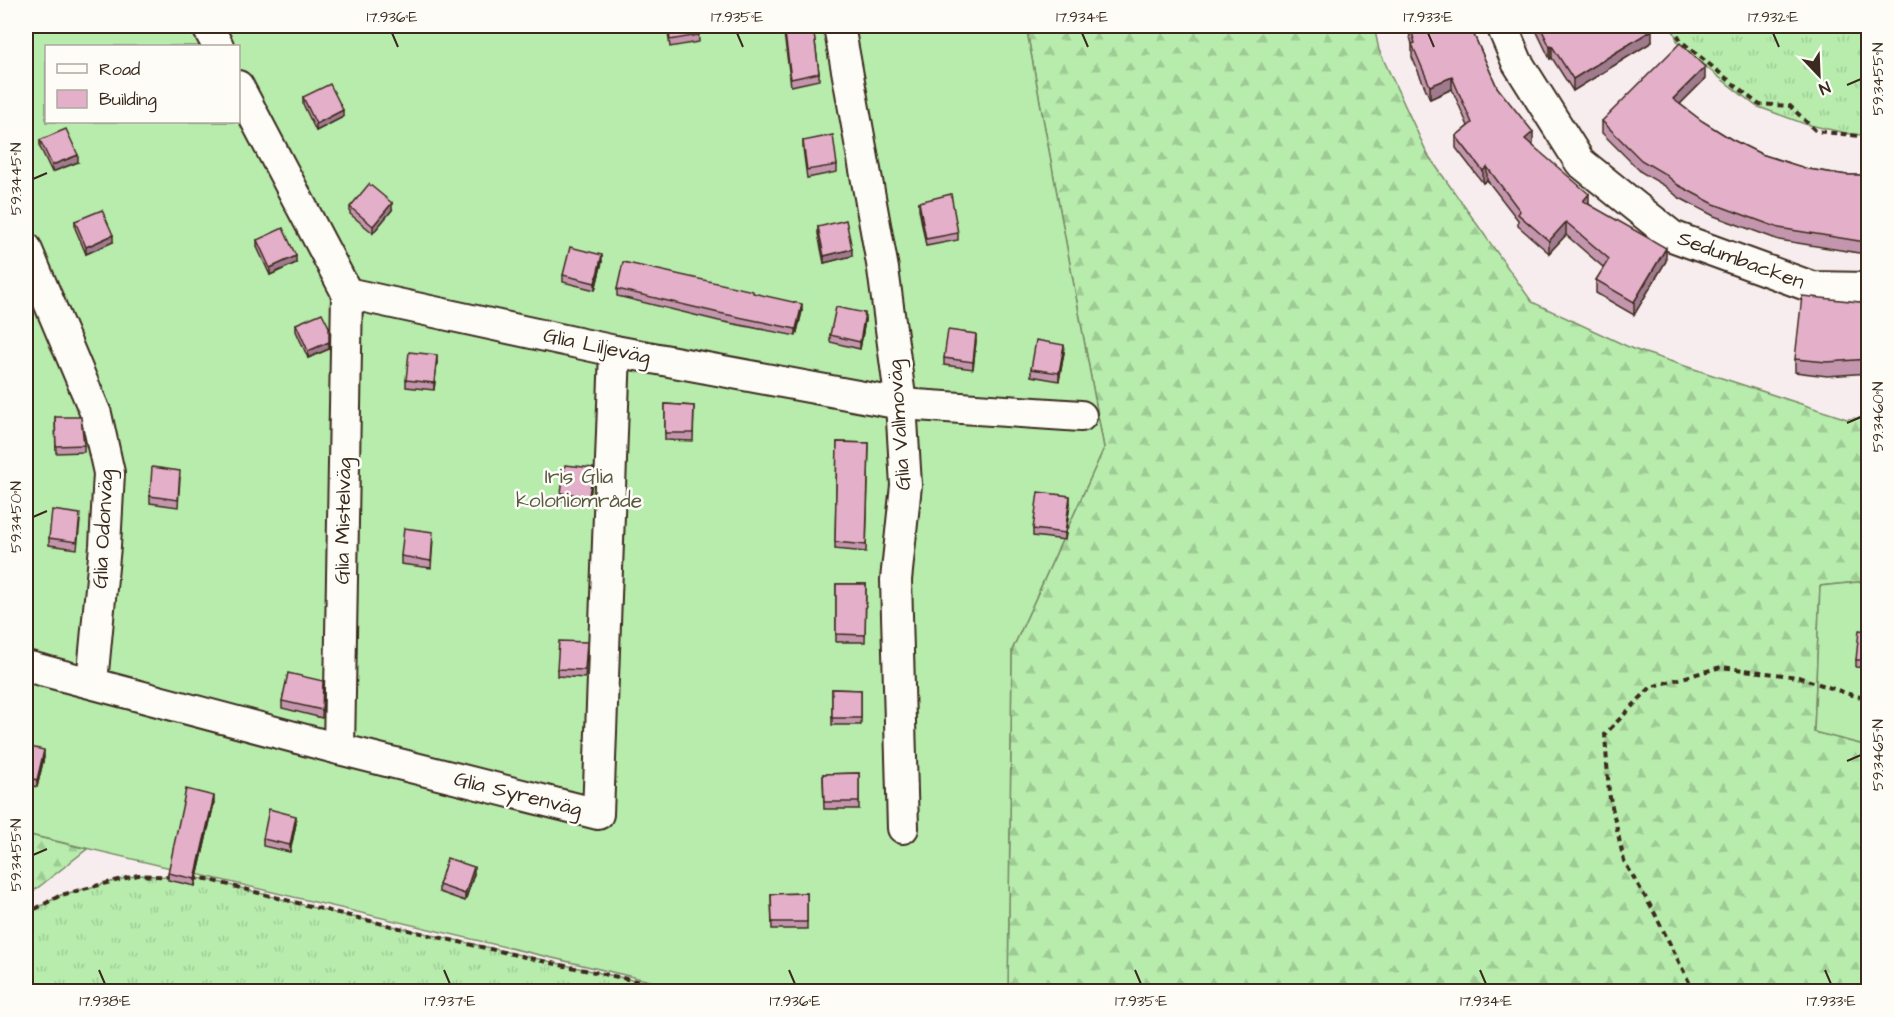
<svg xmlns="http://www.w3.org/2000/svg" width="1894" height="1017" viewBox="0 0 1894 1017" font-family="'Architects Daughter',sans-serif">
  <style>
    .grass { fill: url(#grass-tufts); stroke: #798b66; stroke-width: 1.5 }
    .forest { fill: url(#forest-firs); stroke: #798b66; stroke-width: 1.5 }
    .garden { fill: #b7ecad; stroke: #798b66; stroke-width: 1.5; fill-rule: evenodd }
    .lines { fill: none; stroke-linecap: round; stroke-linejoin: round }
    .minor-casing { stroke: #3b2a1e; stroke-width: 34 }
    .path { stroke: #3b2a1e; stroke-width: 4; stroke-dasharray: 6 4.5; stroke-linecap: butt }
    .minor { stroke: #fdfcf7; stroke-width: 30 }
    .wall { fill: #c496ad; stroke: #3b2a1e; stroke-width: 1.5 }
    .shaded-wall { fill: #a07a8d; stroke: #3b2a1e; stroke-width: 1.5 }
    .building { fill: #e4afc9; stroke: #3b2a1e; stroke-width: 1.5 }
    .ticks { fill: none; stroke: #3b2a1e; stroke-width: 2 }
    .labels { text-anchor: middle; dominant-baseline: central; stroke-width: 5; stroke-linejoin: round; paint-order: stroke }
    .street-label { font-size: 21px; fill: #3b2a1e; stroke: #fdfcf7 }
    .park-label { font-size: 21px; fill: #5a5a42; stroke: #fdfcf7 }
    .neatline { fill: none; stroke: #3b2a1e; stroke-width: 2 }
    .ticks-label { font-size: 15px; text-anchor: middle; fill: #3b2a1e }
  </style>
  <defs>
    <pattern id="grass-tufts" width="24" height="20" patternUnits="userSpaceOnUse" patternTransform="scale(1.5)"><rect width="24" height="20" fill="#b7ecad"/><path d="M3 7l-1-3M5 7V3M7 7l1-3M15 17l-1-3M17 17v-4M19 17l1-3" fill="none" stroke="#9ecb94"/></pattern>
    <pattern id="forest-firs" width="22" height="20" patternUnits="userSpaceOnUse" patternTransform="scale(1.5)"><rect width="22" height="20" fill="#b7ecad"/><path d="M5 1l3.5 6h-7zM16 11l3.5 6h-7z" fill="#9ecb94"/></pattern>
  </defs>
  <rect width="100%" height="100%" fill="#f8edee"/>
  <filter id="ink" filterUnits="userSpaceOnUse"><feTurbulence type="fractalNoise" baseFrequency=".0167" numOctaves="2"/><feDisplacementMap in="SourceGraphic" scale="12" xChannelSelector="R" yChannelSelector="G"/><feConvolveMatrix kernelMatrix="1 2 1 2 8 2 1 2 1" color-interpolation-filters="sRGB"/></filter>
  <g filter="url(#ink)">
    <g class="grass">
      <polygon points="1672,26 1852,26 1868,33 1868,134 1855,135 1805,124 1756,106 1679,46"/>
      <polygon points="138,875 207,879 322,910 654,985 659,991 26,992 26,914 61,895"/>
    </g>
    <g class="forest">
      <polygon points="1026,26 1374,26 1379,50 1428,155 1532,302 1633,349 1847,419 1868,417 1868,581 1820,586 1814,732 1868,746 1868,991 1008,992 1012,650 1104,448"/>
      <polygon points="26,834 87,849 26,897"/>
      <polygon points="667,985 727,991 670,991"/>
    </g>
    <g class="garden">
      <path d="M 26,26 L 1026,26 L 1104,448 L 1012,650 L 1008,991 L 727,992 L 667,985 L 26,834 ZM 46,46 L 238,46 L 238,122 L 46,122 Z"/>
      <polygon points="1868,581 1868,746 1814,732 1820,586"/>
    </g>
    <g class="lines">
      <defs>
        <g id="minor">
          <polyline points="207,26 218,46"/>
          <polyline points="839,26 883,269 901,404 906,485 896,580 903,828"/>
          <polyline points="1502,26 1517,62 1580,162 1672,236 1812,287 1868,288"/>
          <polyline points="238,86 347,293 615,351 901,404 1081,416"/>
          <polyline points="26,248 96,414 109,473 105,546 92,682"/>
          <polyline points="26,666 339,749 598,814 615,351"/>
          <polyline points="339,749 347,293"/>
        </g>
      </defs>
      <use href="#minor" class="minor-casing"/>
      <g class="path">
        <polyline points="1672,26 1682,42 1758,104 1790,106 1816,131 1868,137"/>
        <path d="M 193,878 L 207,879 C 313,908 419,933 525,957 C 568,967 611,975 654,985 L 659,992"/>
        <polyline points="26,914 61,895 138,875 173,877"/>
        <polyline points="1694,992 1654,912 1624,861 1609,793 1605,734 1651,687 1721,667 1798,677 1855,696 1868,698"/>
      </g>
      <use href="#minor" class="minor"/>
    </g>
    <g class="wall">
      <polygon points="667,26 698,26 699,42 670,47"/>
      <polygon points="783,26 813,26 819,73 819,80 791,86"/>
      <polygon points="1407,26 1470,26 1497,87 1532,145 1589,204 1666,261 1634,315 1596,293 1596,280 1604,268 1566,235 1549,253 1518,226 1518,220 1487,180 1483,183 1456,148 1456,136 1468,126 1452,89 1430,99 1412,57 1412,44"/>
      <polygon points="1534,26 1649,26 1652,42 1573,91 1552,58 1550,59"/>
      <polygon points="1705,79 1680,104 1702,121 1731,139 1761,154 1808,169 1847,175 1869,175 1869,253 1859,253 1779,240 1714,216 1678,197 1665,186 1641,172 1602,133 1602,121"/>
      <polygon points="303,97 343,117 316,131 303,104"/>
      <polygon points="40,140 78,162 52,172 40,147"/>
      <polygon points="803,141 837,165 837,172 807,178 803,148"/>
      <polygon points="919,202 958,233 958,240 926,246 919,209"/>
      <polygon points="350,207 392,210 373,233 350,214"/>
      <polygon points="75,221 113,242 86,254 75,228"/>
      <polygon points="818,227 852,256 824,263 818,234"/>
      <polygon points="257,240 296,263 270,275 257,247"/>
      <polygon points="602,262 595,290 563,282 563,275"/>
      <polygon points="617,289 753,293 802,311 796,336 719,321 617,296"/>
      <polygon points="1864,303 1869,303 1869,373 1827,376 1795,372 1795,359"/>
      <polygon points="865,320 860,349 830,342 830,335"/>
      <polygon points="296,324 329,327 329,349 308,358 296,331"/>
      <polygon points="976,341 973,369 944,365 944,358"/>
      <polygon points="1064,352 1059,381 1031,376 1031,369"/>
      <polygon points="437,362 434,390 406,387 406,380"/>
      <polygon points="665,404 694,406 693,441 665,440"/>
      <polygon points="55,417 84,445 84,452 56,453"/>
      <polygon points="837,442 869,443 866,552 835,549"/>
      <polygon points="593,475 589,503 561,500 561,493"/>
      <polygon points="180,478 178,507 150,503 150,496"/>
      <polygon points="1070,503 1065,540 1033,536 1033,529"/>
      <polygon points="80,521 77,549 49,545 49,538"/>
      <polygon points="433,539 431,568 401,564 401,556"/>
      <polygon points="836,584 866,584 865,642 836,642"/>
      <polygon points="1869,631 1869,668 1856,667 1856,660"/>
      <polygon points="587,650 585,678 557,676 557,669"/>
      <polygon points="323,681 322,718 282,708 282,701"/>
      <polygon points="832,689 861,690 861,725 832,725"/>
      <polygon points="26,746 44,757 37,787 26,784"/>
      <polygon points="859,773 859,809 824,809 823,774"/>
      <polygon points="214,803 195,886 168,880 168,873"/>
      <polygon points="296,823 290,852 263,846 263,839"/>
      <polygon points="474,874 465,901 439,892 439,885"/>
      <polygon points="807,893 807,929 772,929 771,894"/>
    </g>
    <g class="shaded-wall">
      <polygon points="1652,30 1652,42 1573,91 1573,79"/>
      <polygon points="1552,46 1552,58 1550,59 1550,47"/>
      <polygon points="1705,67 1705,79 1673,111 1673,99"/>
      <polygon points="1452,77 1452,89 1430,99 1430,86"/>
      <polygon points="343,110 343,117 316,131 316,124"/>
      <polygon points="1533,132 1533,145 1525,151 1525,139"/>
      <polygon points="78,155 78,162 52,172 52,165"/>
      <polygon points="1487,167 1487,180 1483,183 1483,171"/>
      <polygon points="1589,194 1589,207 1583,201"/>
      <polygon points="392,203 392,210 373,233 373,226"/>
      <polygon points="1566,222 1566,235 1549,253 1549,241"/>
      <polygon points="113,235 113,242 86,254 86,247"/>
      <polygon points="1666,248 1666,261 1634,315 1634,302"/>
      <polygon points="852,249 852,256 824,263 824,256"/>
      <polygon points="602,255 602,262 595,290 595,283"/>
      <polygon points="296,256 296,263 270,275 270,268"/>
      <polygon points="802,304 802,311 796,336 796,329"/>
      <polygon points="865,313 865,320 860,349 860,342"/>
      <polygon points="976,334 976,341 973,369 973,362"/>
      <polygon points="329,342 329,349 308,358 308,351"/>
      <polygon points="1064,345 1064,352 1059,381 1059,373"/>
      <polygon points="437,355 437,362 434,390 434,383"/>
      <polygon points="593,468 593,475 589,503 589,496"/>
      <polygon points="1070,496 1070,503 1065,540 1065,533"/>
      <polygon points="44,750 44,757 37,787 37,780"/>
      <polygon points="214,796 214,803 195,886 195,879"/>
      <polygon points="296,816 296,823 290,852 290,845"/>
      <polygon points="474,867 474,874 465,901 465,894"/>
    </g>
    <g class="building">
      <polygon points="668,26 698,26 699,35 670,40"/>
      <polygon points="784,26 813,26 819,73 791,79"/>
      <polygon points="1410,26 1470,26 1497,87 1533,132 1525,139 1589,194 1583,201 1666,248 1634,302 1596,280 1609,259 1566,222 1549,241 1518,214 1520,211 1487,167 1483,171 1456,136 1472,123 1452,77 1430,86 1412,44 1415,43"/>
      <polygon points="1540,26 1649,26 1652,30 1573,79 1552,46 1550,47"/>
      <polygon points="1680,43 1705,67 1673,99 1702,121 1731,139 1761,154 1808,169 1847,175 1869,175 1869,241 1859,241 1779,228 1714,204 1678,185 1665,174 1641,160 1602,121"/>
      <polygon points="330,84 343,110 316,124 303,97"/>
      <polygon points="66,129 78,155 52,165 40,140"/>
      <polygon points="833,135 837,165 807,170 803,141"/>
      <polygon points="369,184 392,203 373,226 350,207"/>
      <polygon points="951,194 958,233 926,239 919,202"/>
      <polygon points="102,210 113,235 86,247 75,221"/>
      <polygon points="846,220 852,249 824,256 818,227"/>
      <polygon points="283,228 296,256 270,268 257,240"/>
      <polygon points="570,247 602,255 595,283 563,275"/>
      <polygon points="623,262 753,291 753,293 802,304 796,329 719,313 617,289"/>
      <polygon points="1802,296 1869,303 1869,359 1827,362 1795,359"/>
      <polygon points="836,307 865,313 860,342 830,335"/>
      <polygon points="322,313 329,327 329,342 308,351 296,324"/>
      <polygon points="948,330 976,334 973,362 944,358"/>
      <polygon points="1036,340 1064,345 1059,373 1031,369"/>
      <polygon points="409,352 437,355 434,383 406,380"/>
      <polygon points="665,404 694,406 693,433 665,433"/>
      <polygon points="55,417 81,417 84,445 56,446"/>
      <polygon points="837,442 869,443 866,545 835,542"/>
      <polygon points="565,465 593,468 589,496 561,493"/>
      <polygon points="152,467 180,471 178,500 150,496"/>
      <polygon points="1038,492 1070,496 1065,533 1033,529"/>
      <polygon points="52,510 80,514 77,542 49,538"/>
      <polygon points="404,528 433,532 431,561 401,556"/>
      <polygon points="836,584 866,584 865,635 836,634"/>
      <polygon points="1859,630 1869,631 1869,660 1856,660"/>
      <polygon points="559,641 587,642 585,670 557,669"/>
      <polygon points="288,673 323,681 322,710 282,701"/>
      <polygon points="832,689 861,690 861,718 832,718"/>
      <polygon points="26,746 44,750 37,780 26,777"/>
      <polygon points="859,773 859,802 824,802 823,774"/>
      <polygon points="186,789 214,796 195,879 168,873"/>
      <polygon points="269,809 296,816 290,845 263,839"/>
      <polygon points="447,858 474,867 465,894 439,885"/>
      <polygon points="807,893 807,922 772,922 771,894"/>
    </g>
  </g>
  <path class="ticks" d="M 392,33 L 398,47M 737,33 L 743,47M 1082,33 L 1088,47M 1428,33 L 1434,47M 1773,33 L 1779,47M 1847,85 L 1861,79M 33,179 L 47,173M 1847,423 L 1861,417M 33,517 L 47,511M 1847,761 L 1861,755M 33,855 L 47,849M 99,970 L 105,984M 444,970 L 450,984M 789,970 L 795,984M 1135,970 L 1141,984M 1480,970 L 1486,984M 1825,970 L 1831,984"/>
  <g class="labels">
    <g class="street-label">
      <text transform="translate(1741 260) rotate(20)">Sedumbacken</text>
      <text transform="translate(597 346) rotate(12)">Glia Liljeväg</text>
      <text transform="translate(899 425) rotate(-94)">Glia Vallmoväg</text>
      <text transform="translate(343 521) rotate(-89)">Glia Mistelväg</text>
      <text transform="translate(103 529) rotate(-87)">Glia Odonväg</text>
      <text transform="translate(518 794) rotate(14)">Glia Syrenväg</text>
    </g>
    <g class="park-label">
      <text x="579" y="476">Iris Glia<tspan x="579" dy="24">koloniområde</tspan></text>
    </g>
  </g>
  <rect width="1894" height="1017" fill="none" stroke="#fdfcf7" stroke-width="66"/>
  <rect x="45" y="45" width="195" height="78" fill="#fdfcf7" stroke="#afa8a0" stroke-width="1.5"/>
  <rect x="57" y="64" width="30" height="9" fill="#fdfcf7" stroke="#afa8a0" stroke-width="1.5"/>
  <text x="99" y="75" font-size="18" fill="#3b2a1e">Road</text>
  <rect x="57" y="90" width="30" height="18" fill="#e4afc9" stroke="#afa8a0" stroke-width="1.5"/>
  <text x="99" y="105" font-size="18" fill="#3b2a1e">Building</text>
  <g transform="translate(1819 75) rotate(157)" stroke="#fdfcf7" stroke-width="4.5" paint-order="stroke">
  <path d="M0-4.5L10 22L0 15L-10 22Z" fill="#3b2a1e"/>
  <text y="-9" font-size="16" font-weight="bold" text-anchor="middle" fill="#3b2a1e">N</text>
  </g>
  <rect x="33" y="33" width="1828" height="951" class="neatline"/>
  <g class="ticks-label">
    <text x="392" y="22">17.936°E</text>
    <text x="737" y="22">17.935°E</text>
    <text x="1082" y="22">17.934°E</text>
    <text x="1428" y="22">17.933°E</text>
    <text x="1773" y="22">17.932°E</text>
    <text transform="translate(1878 79) rotate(-90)" y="5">59.3455°N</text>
    <text transform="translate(16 179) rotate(-90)" y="5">59.3445°N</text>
    <text transform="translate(1878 417) rotate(-90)" y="5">59.3460°N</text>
    <text transform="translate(16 517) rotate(-90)" y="5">59.3450°N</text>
    <text transform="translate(1878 755) rotate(-90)" y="5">59.3465°N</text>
    <text transform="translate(16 855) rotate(-90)" y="5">59.3455°N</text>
    <text x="105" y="1006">17.938°E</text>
    <text x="450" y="1006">17.937°E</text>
    <text x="795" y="1006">17.936°E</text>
    <text x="1141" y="1006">17.935°E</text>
    <text x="1486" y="1006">17.934°E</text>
    <text x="1831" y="1006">17.933°E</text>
  </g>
</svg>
